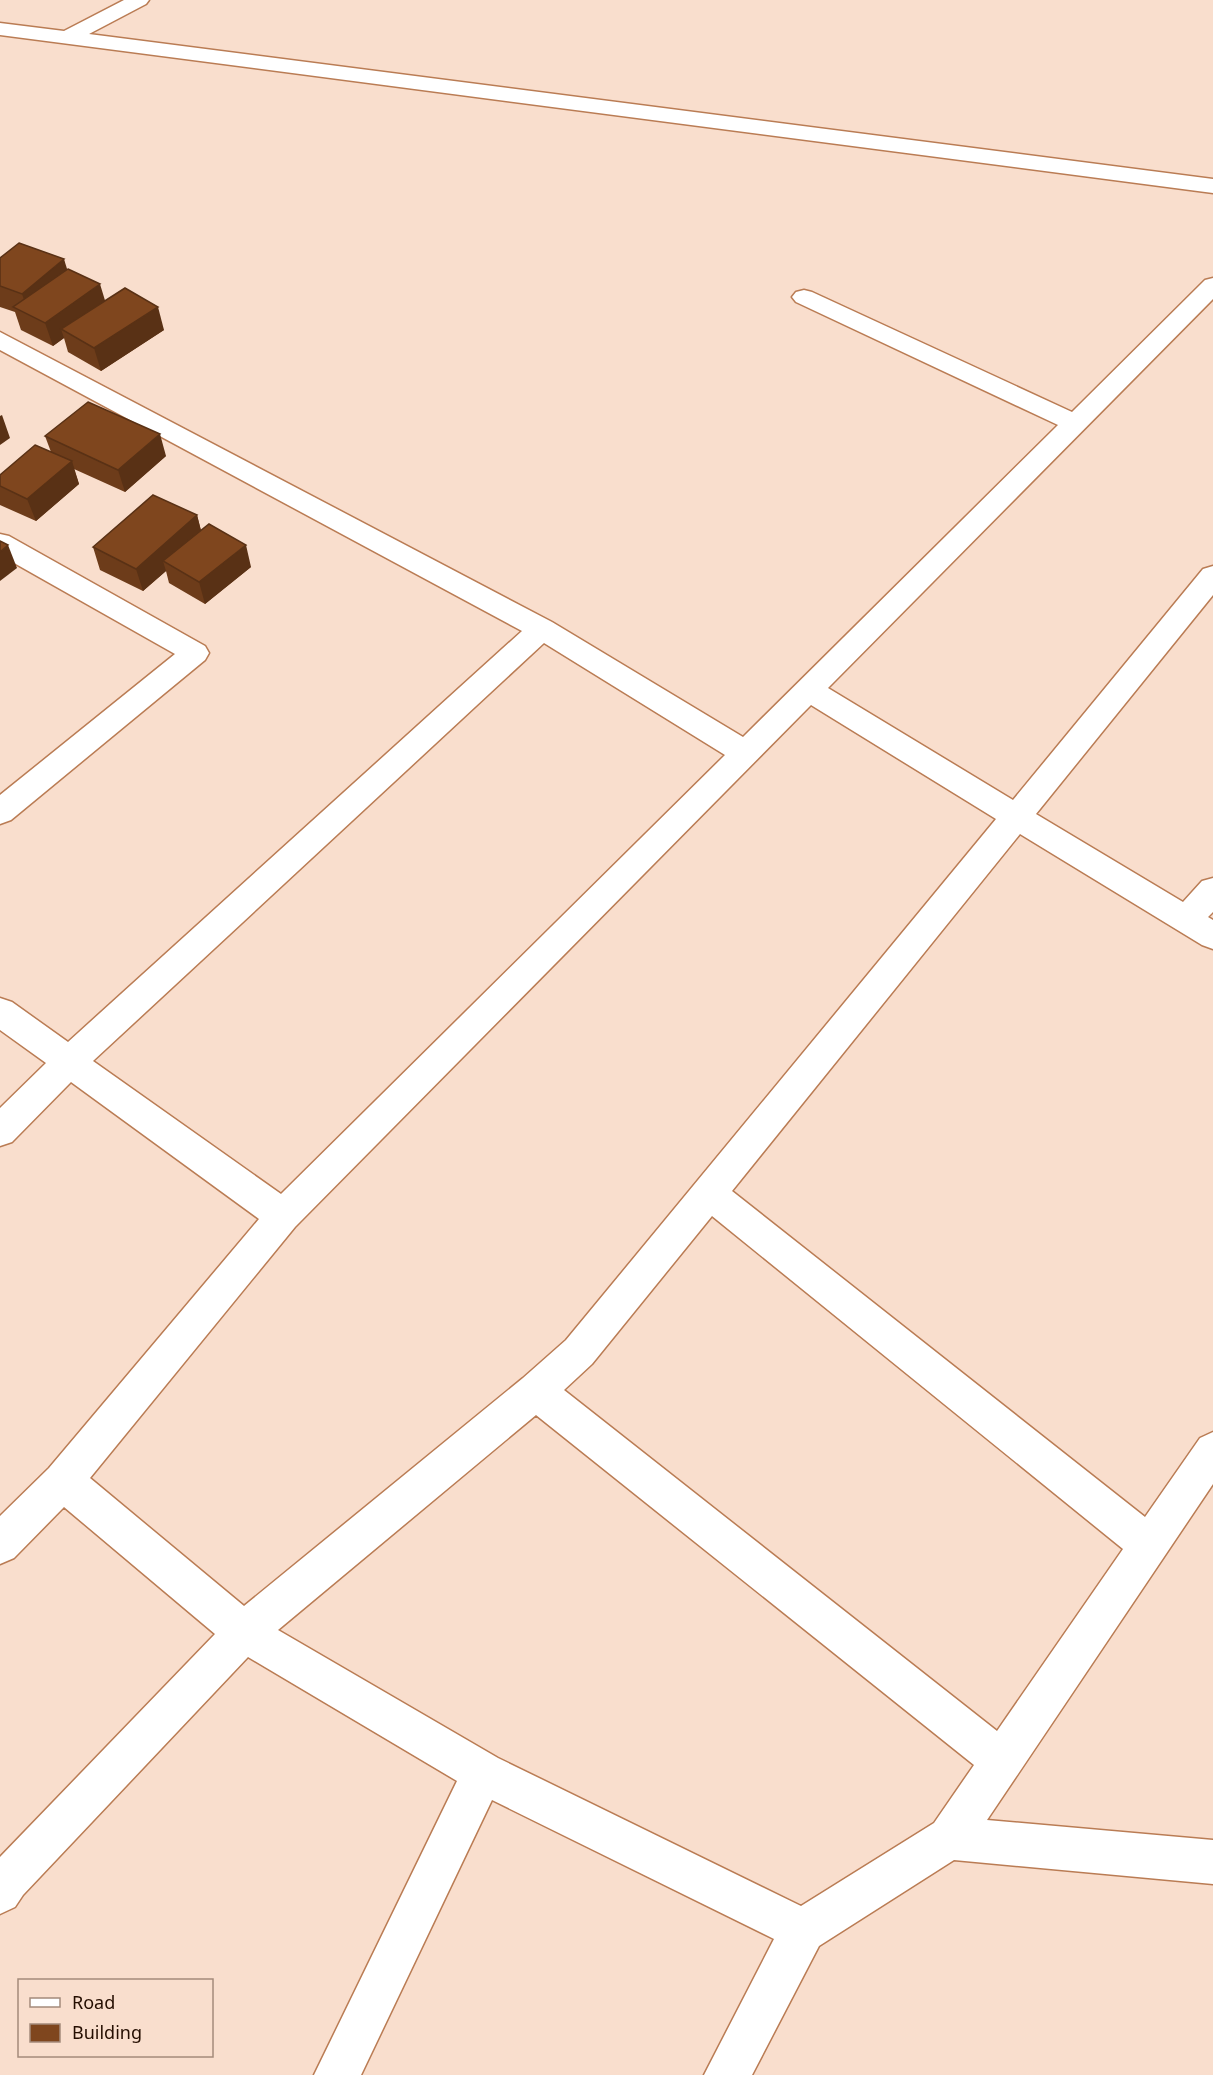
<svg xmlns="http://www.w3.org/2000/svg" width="1213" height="2075" viewBox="0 0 1213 2075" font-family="'Noto Sans',sans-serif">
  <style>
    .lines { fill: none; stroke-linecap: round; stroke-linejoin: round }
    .minor-casing { stroke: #ba7c54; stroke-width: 3 }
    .minor { fill: #fff; fill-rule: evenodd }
    .wall { fill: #6d3c1a }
    .shaded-wall { fill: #593115 }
    .building { fill: #7f461e; stroke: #593115; stroke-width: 1.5 }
  </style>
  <rect width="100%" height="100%" fill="#f9decd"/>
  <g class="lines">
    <defs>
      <g id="minor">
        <polygon points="124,0 149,0 146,4 89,34 1213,179 1213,193 0,35 0,23 64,31"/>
        <path d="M 1213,278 L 1213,299 L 828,688 L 1013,800 L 1203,569 L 1213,566 L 1213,595 L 1036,814 L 1183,902 L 1202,881 L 1213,878 L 1213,912 L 1208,917 L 1213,920 L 1213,949 L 1202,945 L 1020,834 L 732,1191 L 1145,1517 L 1200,1438 L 1213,1432 L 1213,1484 L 987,1820 L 1213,1840 L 1213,1884 L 954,1860 L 819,1946 L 752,2075 L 704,2075 L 774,1939 L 492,1800 L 361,2075 L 314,2075 L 457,1781 L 248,1657 L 23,1895 L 15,1907 L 0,1914 L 0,1857 L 215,1634 L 64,1507 L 14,1558 L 0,1564 L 0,1516 L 49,1468 L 259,1219 L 71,1082 L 12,1142 L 0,1146 L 0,1108 L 46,1063 L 0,1030 L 0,998 L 12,1002 L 68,1042 L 522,631 L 0,350 L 0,332 L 552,622 L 743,737 L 1058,425 L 796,302 L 792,297 L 796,292 L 804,290 L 812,292 L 1072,412 L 1205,280 ZM 544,643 L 725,755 L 281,1194 L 93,1061 ZM 811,705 L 996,819 L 566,1340 L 523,1378 L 244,1606 L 90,1478 L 295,1227 ZM 712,1216 L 1123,1549 L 997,1731 L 564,1390 L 592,1364 ZM 536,1415 L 974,1765 L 934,1823 L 801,1906 L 498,1758 L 278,1630 Z"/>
        <polygon points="0,534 9,536 205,646 209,653 205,660 11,820 0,824 0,795 175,654 0,555"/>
      </g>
    </defs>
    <use href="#minor" class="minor-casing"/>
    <use href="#minor" class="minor"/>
  </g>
  <g class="wall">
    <polygon points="0,258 67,269 105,301 164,330 101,371 68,352 64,338 53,346 21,330 15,312 0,307"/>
    <polygon points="45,436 166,456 125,492 74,469 79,484 36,521 0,505 0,475 51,452"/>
    <polygon points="197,515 201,531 251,567 205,604 169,583 166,571 143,591 100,570 93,547"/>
  </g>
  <g class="shaded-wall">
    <polygon points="64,259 71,282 29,314 22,294"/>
    <polygon points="100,284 107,307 61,329 64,338 53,346 45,323"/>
    <polygon points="158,307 164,330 101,371 94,348"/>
    <polygon points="2,415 10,438 0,445 0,416"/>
    <polygon points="160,434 166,456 125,492 118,470"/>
    <polygon points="72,461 79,484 36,521 27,499"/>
    <polygon points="197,515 203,538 163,561 166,571 143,591 136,569"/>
    <polygon points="8,545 17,568 0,581 0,552"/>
    <polygon points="246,545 251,567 205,604 199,582"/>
  </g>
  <g class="building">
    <polygon points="19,243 64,259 22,294 0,286 0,258"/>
    <polygon points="68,269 100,284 45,323 13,307"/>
    <polygon points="125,288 158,307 94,348 61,329"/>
    <polygon points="88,402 160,434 118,470 45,436"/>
    <polygon points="35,445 72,461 27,499 0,486 0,475"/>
    <polygon points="153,495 197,515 136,569 93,547"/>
    <polygon points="209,524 246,545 199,582 163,561"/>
    <polygon points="0,541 8,545 0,552"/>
  </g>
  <rect x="18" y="1979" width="195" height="78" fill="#f9decd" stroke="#a48b7b" stroke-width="1.5"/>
  <rect x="30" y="1998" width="30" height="9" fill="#ffffff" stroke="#a48b7b" stroke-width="1.5"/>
  <text x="72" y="2009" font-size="18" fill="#250e01">Road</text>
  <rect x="30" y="2024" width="30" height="18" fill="#7f461e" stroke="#a48b7b" stroke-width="1.5"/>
  <text x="72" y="2039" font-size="18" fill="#250e01">Building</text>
</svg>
